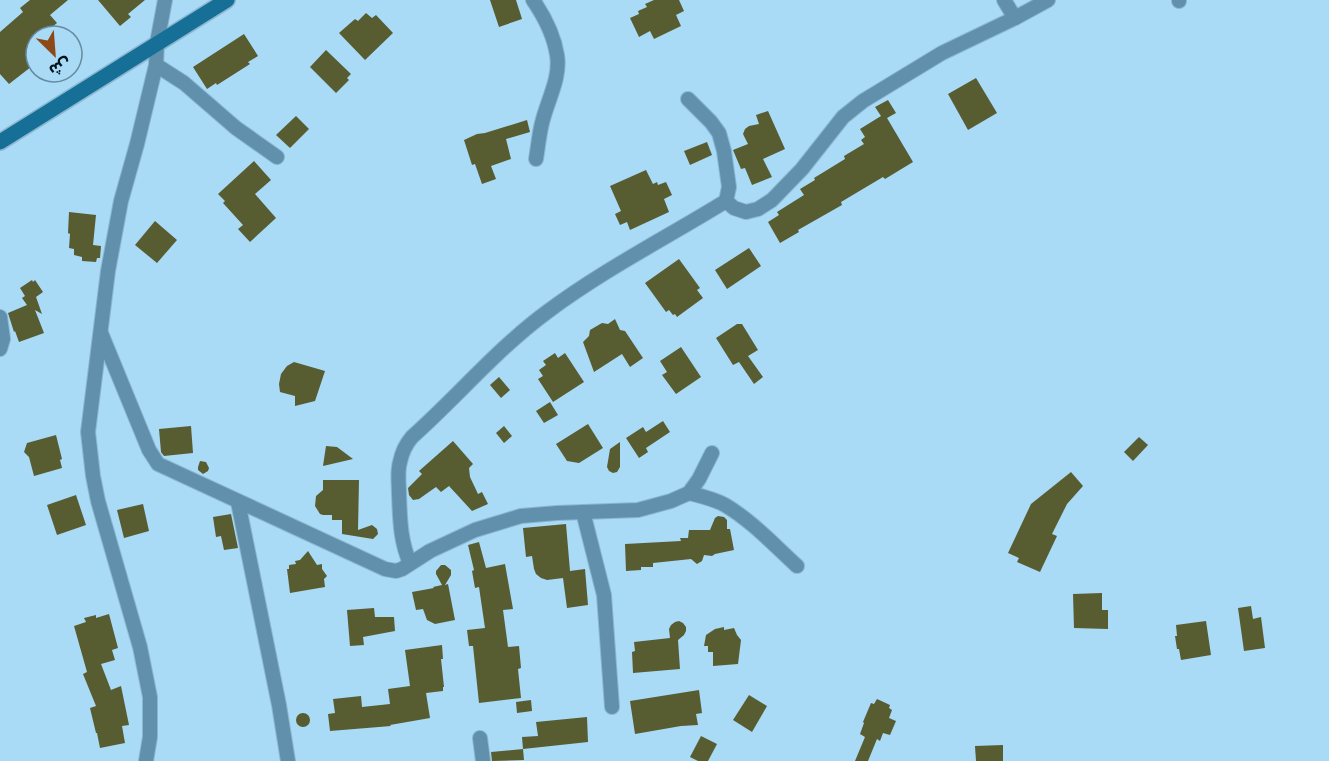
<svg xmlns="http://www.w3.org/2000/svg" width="1329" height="761" viewBox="0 0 1329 761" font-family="Mulish,'Noto Sans Arabic',sans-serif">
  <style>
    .building { fill: #585c31 }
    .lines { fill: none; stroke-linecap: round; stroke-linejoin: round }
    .street-casing { stroke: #8bb6cf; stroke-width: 16 }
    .secondary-casing { stroke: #8bb6cf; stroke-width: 18 }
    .street { stroke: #6090ab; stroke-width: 14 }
    .secondary { stroke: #156f96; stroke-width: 15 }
  </style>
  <rect width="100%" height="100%" fill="#a9daf6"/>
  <g class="building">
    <polygon points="30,0 68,0 50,15 57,23 41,36 36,36 36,40 28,47 36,56 36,63 9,84 0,74 0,32 23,12 20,8"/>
    <polygon points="98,0 145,0 128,14 131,17 120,26"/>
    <polygon points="490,0 516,0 522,19 499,27"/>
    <polygon points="654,0 679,0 684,11 676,15 681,26 654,39 650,31 639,37 630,18 639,14 638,11 647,7 645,4"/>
    <polygon points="366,13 372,18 376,15 393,33 365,60 339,33 355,19 358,21"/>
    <polygon points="244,34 258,56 248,62 250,64 217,85 216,83 207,89 193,67"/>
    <polygon points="326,50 351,74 347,78 349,80 336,93 310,67"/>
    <polygon points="976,78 997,113 968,130 948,94"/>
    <polygon points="888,100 896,113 887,118 913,162 885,179 883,177 841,202 842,205 798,230 799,232 780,243 768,222 779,215 777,212 804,195 800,189 815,180 814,178 845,159 844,156 864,144 861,140 865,137 860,129 881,116 875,107"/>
    <polygon points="768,111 785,149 763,159 772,177 752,185 745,168 741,169 733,150 748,144 743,134 745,129 749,126 759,124 756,115"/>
    <polygon points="296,116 309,129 290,148 276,135"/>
    <polygon points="527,120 530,132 506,139 511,159 491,166 496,179 482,184 475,164 472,165 464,140 477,134 485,133"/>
    <polygon points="707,142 712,155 690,165 684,151"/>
    <polygon points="254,161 271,180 255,194 276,218 250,242 238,229 243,225 223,203 225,201 218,194"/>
    <polygon points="646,170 653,184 657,182 658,185 666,182 672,195 664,199 669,212 630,230 627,222 620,225 615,214 621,211 610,186"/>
    <polygon points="69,212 96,215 93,245 101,246 100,258 97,258 96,262 82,261 82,257 74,255 74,249 69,248 70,234 68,233"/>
    <polygon points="155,221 177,240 157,263 135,245"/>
    <polygon points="749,248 761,266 727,289 715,270"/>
    <polygon points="679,259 700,288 697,290 703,298 677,317 675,314 673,315 669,310 666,312 645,283"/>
    <polygon points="32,280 33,282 35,280 43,292 36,297 42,314 35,310 44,333 19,342 15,331 14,332 8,313 27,305 22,298 25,296 20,288"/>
    <polygon points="615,319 620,330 625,331 643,358 630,367 622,354 594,372 583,342 589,336 590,330 602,323 608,324"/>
    <polygon points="737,324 742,324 758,350 748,356 763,377 754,384 739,362 733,365 716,338"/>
    <polygon points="681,347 701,377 676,394 662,375 667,372 660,361"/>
    <polygon points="555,353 558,358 565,353 584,382 553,402 538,379 543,376 539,370 546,365 543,361"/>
    <polygon points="294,362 325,371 315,401 295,406 295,396 280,392 279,384 281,374 287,366"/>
    <polygon points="499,377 510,390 501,398 490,385"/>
    <polygon points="550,402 558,415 544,423 536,411"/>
    <polygon points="663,421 670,432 646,448 648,452 639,458 626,438 643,427 646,432"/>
    <polygon points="588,424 603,448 579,463 567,461 556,444"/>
    <polygon points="191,426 193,453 164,456 161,452 159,429"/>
    <polygon points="504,426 512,436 504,443 496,433"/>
    <polygon points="56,435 62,459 60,460 62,468 34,476 29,457 24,452 27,443"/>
    <polygon points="1139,437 1148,445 1133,461 1124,452"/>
    <polygon points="453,441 473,464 469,468 470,477 478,494 482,492 488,504 472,511 449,486 441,492 436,487 419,499 413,500 409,495 408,488 422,474 419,471"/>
    <polygon points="620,442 620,467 617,472 613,473 609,471 607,467 610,449"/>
    <polygon points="326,446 337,447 353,459 323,466"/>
    <polygon points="200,461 206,462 209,468 208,471 203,474 198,470 198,467"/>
    <polygon points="1071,472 1083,486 1067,504 1052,534 1057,536 1040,572 1017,562 1019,558 1008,553 1031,504"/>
    <polygon points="323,480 359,480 358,530 372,525 377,529 378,534 373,539 342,534 342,520 332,520 332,515 323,515 320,514 315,506 316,496 323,490"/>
    <polygon points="76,495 86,525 57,535 47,505"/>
    <polygon points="143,504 149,531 124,538 117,510"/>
    <polygon points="231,514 238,548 224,550 221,536 216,537 213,517"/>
    <polygon points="718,516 724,517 727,520 727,529 730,529 734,550 715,554 712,556 704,555 702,561 697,564 691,559 653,563 653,567 641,567 641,570 626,571 625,544 681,541 680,538 688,538 689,530 710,530 715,518"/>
    <polygon points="566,524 570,571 585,569 588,605 567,608 563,578 547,580 541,578 536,574 534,569 532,556 526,557 523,528"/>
    <polygon points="479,542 486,568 505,564 513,609 503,610 508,647 519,646 521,668 518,669 521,698 479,703 473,646 469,646 467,630 485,628 479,587 475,588 472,571 474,570 468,545"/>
    <polygon points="308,551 317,565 322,564 322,569 327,576 324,579 325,587 290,593 287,569 289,569 289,565 296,564 295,561 300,560"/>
    <polygon points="441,565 445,565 451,570 451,575 445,585 448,584 455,620 435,624 427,620 423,609 416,610 412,592 434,588 433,587 442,585 436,574 436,571"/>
    <polygon points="1102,593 1102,610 1108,610 1108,629 1074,628 1073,594"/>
    <polygon points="1251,606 1253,619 1261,617 1265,648 1244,651 1238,608"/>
    <polygon points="374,608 375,617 394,617 395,631 363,637 364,645 350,646 347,610"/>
    <polygon points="109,614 118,648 112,650 115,660 101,664 111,690 121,686 129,725 122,726 125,743 100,748 97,733 96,733 90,708 96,706 83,674 87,672 74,626 86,622 84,618 96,615 96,618"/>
    <polygon points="679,621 683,623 686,627 686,631 684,635 678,640 680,669 633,673 632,652 635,651 634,642 670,638 669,629 671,625 675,622"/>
    <polygon points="1206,621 1211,655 1181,660 1179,649 1177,649 1175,636 1177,636 1176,625"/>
    <polygon points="724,627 724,630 734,628 737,635 741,640 738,664 713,666 713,652 708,652 708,646 704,646 706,635 715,629"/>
    <polygon points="442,645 443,659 441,659 444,687 443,687 443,691 426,693 430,718 390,725 391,726 330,731 328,714 335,713 333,699 361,696 362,707 390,704 388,689 410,686 405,650"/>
    <polygon points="699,690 702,713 696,714 698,725 681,726 635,734 630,701"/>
    <polygon points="749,695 767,706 752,732 733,720"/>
    <polygon points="877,699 890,705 889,708 892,710 889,718 896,721 890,735 883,733 880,741 877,739 868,761 855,761 865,737 860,734 864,723 863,722 871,703 874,704"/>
    <polygon points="531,700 532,711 517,713 516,702"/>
    <circle cx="303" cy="720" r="7"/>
    <polygon points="587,717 588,742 523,749 522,737 538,736 536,722"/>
    <polygon points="701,736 717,744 708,761 698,761 690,757"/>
    <polygon points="1003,745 1003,761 976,761 975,746"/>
    <polygon points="523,749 524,760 492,761 491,752"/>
  </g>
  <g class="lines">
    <defs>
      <g id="street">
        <path d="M 533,0 C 544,16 554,36 557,55 C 561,78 547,101 542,123 C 539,135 538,147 536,159"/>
        <polyline points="1179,0 1179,1"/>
        <polyline points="1015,18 1048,0"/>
        <polyline points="156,65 184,83 236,128 277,157"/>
        <polyline points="726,201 734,208 746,212 758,209 772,200 802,169 843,117 863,101 942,53 1015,18 1004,0"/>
        <polyline points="0,317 3,339 0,349"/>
        <polyline points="101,333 149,450 158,464 385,569 396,571 402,569 430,551 475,530 521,516 557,513 638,510 671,501 689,493 699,479 712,453"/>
        <path d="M 689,493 C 701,496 714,499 725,505 C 752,521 774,545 797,566"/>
        <polyline points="238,502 279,705 288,761"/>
        <polyline points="583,512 604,595 612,707"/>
        <path d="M 410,563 C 400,541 400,518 399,494 C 399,484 397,472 400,462 C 402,452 406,444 412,437 C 458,396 498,348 547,312 C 603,270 666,238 726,201 L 729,187 L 724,151 L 719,133 L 711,122 L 688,99"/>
        <polyline points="480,738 483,761"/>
        <polyline points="146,761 150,737 150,697 140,647 98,501 93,476 88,432 108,271 121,201 137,144 156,65 157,43 165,0"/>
      </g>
      <polyline id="secondary" points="0,142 227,0"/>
    </defs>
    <use href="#street" class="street-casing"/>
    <use href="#secondary" class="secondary-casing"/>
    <use href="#street" class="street"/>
    <use href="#secondary" class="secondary"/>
  </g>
  <g transform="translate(54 54) rotate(155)"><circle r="28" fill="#a9daf6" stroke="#668a9f" stroke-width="1.5"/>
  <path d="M0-4.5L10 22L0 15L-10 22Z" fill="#8c4a18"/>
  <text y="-9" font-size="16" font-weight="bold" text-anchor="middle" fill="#02131c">ش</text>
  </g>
</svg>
